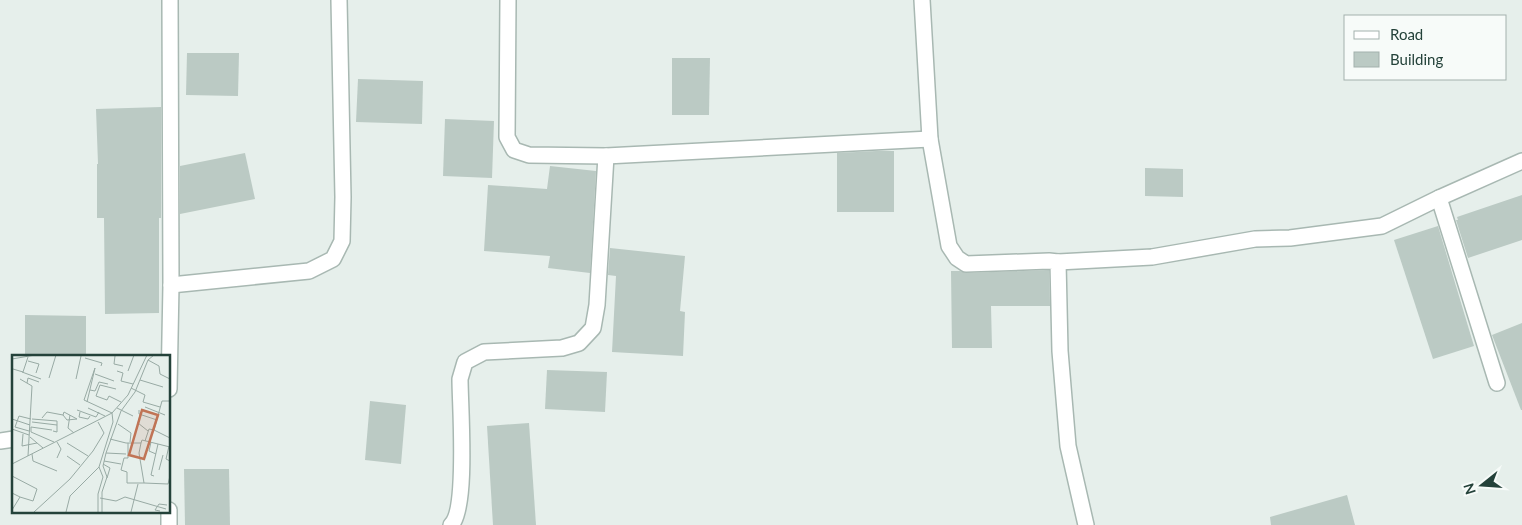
<svg xmlns="http://www.w3.org/2000/svg" width="1522" height="525" viewBox="0 0 1522 525" font-family="Lato,sans-serif">
  <style>
    .building { fill: #bbcac4 }
    .lines { fill: none; stroke-linecap: round; stroke-linejoin: round }
    .minor-casing { stroke: #a8b8b2; stroke-width: 18 }
    .minor { stroke: #fff; stroke-width: 15 }
    .inset-road { fill: none; stroke: #98aaa4; stroke-width: 1 }
    .view { fill: #c07456; fill-opacity: 0.15; stroke: #c07456; stroke-width: 2.5 }
    .inset-edge { fill: none; stroke: #24423a; stroke-width: 2.5 }
  </style>
  <rect width="100%" height="100%" fill="#e6efeb"/>
  <g class="building">
    <polygon points="187,53 239,53 238,96 186,95"/>
    <polygon points="672,58 710,58 709,115 672,115"/>
    <polygon points="358,79 423,81 422,124 356,122"/>
    <polygon points="161,107 161,218 159,218 159,313 105,314 104,218 97,218 97,164 98,164 96,109"/>
    <polygon points="445,119 494,121 492,178 443,176"/>
    <polygon points="876,151 894,151 894,212 837,212 837,153"/>
    <polygon points="245,153 255,199 180,214 180,166"/>
    <polygon points="550,166 596,171 590,273 548,268 550,256 484,251 488,185 547,189"/>
    <polygon points="1145,168 1183,169 1183,197 1145,196"/>
    <polygon points="1522,195 1522,240 1468,258 1456,220 1458,220 1457,217"/>
    <polygon points="1438,226 1474,346 1433,359 1394,240"/>
    <polygon points="610,248 685,256 680,311 685,312 683,356 612,352 616,276 608,275"/>
    <polygon points="1049,270 1050,306 991,306 992,348 952,348 951,271 960,271 966,273"/>
    <polygon points="25,315 86,316 86,356 25,356"/>
    <polygon points="1522,323 1522,410 1521,410 1492,335"/>
    <polygon points="547,370 607,372 605,412 545,409"/>
    <polygon points="370,401 406,405 401,464 365,460"/>
    <polygon points="529,423 536,525 493,525 487,426"/>
    <polygon points="184,469 229,469 230,525 185,525"/>
    <polygon points="1347,495 1355,525 1271,525 1270,517"/>
  </g>
  <g class="lines">
    <defs>
      <g id="minor">
        <polyline points="508,0 507,137 514,150 529,155 606,156 930,139"/>
        <polyline points="922,0 930,139 949,246 957,258 966,264 1049,261 1058,262 1060,351 1068,446 1086,525"/>
        <polyline points="1439,198 1497,383"/>
        <polyline points="1058,262 1152,257 1255,239 1290,238 1382,226 1439,198 1522,161"/>
        <polyline points="171,285 309,271 333,259 342,241 343,197 339,0"/>
        <polyline points="169,389 171,285 170,0"/>
        <polyline points="0,441 14,439"/>
        <polyline points="169,510 169,525"/>
        <path d="M 451,525 C 468,509 460,406 460,379 L 465,362 L 484,352 L 562,348 L 579,343 L 593,328 L 597,305 L 606,156"/>
      </g>
    </defs>
    <use href="#minor" class="minor-casing"/>
    <use href="#minor" class="minor"/>
  </g>
  <g transform="translate(12 355)">
    <rect width="158" height="158" fill="#e6efeb"/>
    <path class="inset-road" d="M 66,0 L 105,0M 142,0 L 136,5 L 147,11 L 148,19 L 158,24M 103,1 L 102,9 L 111,11M 73,3 L 90,8 L 89,11M 0,4 L 23,0M 16,6 L 27,9 L 24,18M 1,14 L 11,17 L 16,2M 105,16 L 111,18 L 109,26 L 121,29M 116,16 L 122,0M 10,17 L 29,24M 83,19 L 102,26M 37,23 L 44,0M 8,24 L 20,31 L 16,101M 64,24 L 69,1M 128,25 L 151,32M 15,28 L 16,23 L 27,27M 119,33 L 133,40 L 131,47 L 148,52M 104,34 L 88,30 L 84,41 L 95,45 L 97,41 L 109,47M 78,35 L 83,36 L 87,27 L 96,29M 75,47 L 83,13 L 72,45 L 100,58M 133,52 L 153,60M 76,53 L 93,61M 105,53 L 121,61M 65,55 L 84,62 L 87,57M 127,55 L 127,59 L 145,65M 68,57 L 67,62 L 76,64 L 78,61M 58,60 L 56,73 L 62,78M 128,60 L 126,68 L 136,76M 30,63 L 35,57 L 51,60 L 52,57 L 65,64 L 55,65 L 51,60M 0,64 L 18,70M 20,64 L 45,66 L 45,77 L 41,76M 20,67 L 45,70M 106,69 L 119,78 L 118,87M 19,72 L 19,77 L 42,87M 19,72 L 40,75M 0,74 L 17,80M 142,75 L 158,83M 17,76 L 3,72 L 7,61 L 19,64M 11,79 L 10,91 L 25,88M 18,82 L 31,93M 98,84 L 114,88 L 129,88 L 130,85 L 158,92M 133,86 L 137,74 L 142,75 L 150,46 L 158,46M 45,87 L 49,94 L 45,103M 139,87 L 137,96 L 144,99M 55,88 L 76,101M 116,88 L 116,103 L 112,103 L 109,115 L 115,117 L 115,128 L 132,128M 129,88 L 127,98 L 132,128 L 156,129 L 158,121M 157,91 L 154,104 L 158,106M 94,98 L 114,99M 20,99 L 21,106 L 45,116M 55,101 L 68,110M 92,106 L 109,109M 0,109 L 100,58 L 116,40 L 135,0M 91,109 L 98,113 L 95,123M 147,115 L 151,100M 0,121 L 25,134 L 21,146 L 8,142M 142,121 L 139,120 L 146,89M 0,138 L 8,142 L 0,155M 88,143 L 104,146 L 113,142 L 154,154M 148,156 L 143,155 L 147,149 L 155,150M 22,157 L 58,124 L 81,96 L 92,78 L 86,67M 54,157 L 58,141 L 87,112M 86,157 L 86,139 L 91,122 L 87,112 L 101,67 L 100,58M 90,157 L 90,137 L 95,122 L 91,111 L 94,98 L 109,56 L 123,37 L 136,5M 119,157 L 126,129"/>
    <path class="view" d="M 130,55 L 146,60 L 132,104 L 117,100 Z"/>
    <rect width="158" height="158" class="inset-edge"/>
  </g>
  <rect x="1344" y="15" width="162" height="65" fill="#f7fbf9" stroke="#a3b1ad"/>
  <rect x="1354" y="31" width="25" height="8" fill="#ffffff" stroke="#a3b1ad"/>
  <text x="1390" y="40" font-size="15" fill="#24423a">Road</text>
  <rect x="1354" y="52" width="25" height="15" fill="#bbcac4" stroke="#a3b1ad"/>
  <text x="1390" y="65" font-size="15" fill="#24423a">Building</text>
  <g transform="translate(1482 485) rotate(253)" stroke="#f7fbf9" stroke-width="4" paint-order="stroke">
  <path d="M0-4L9 19L0 12L-9 19Z" fill="#24423a"/>
  <text y="-8" font-size="14" font-weight="bold" text-anchor="middle" fill="#24423a">N</text>
  </g>
</svg>
